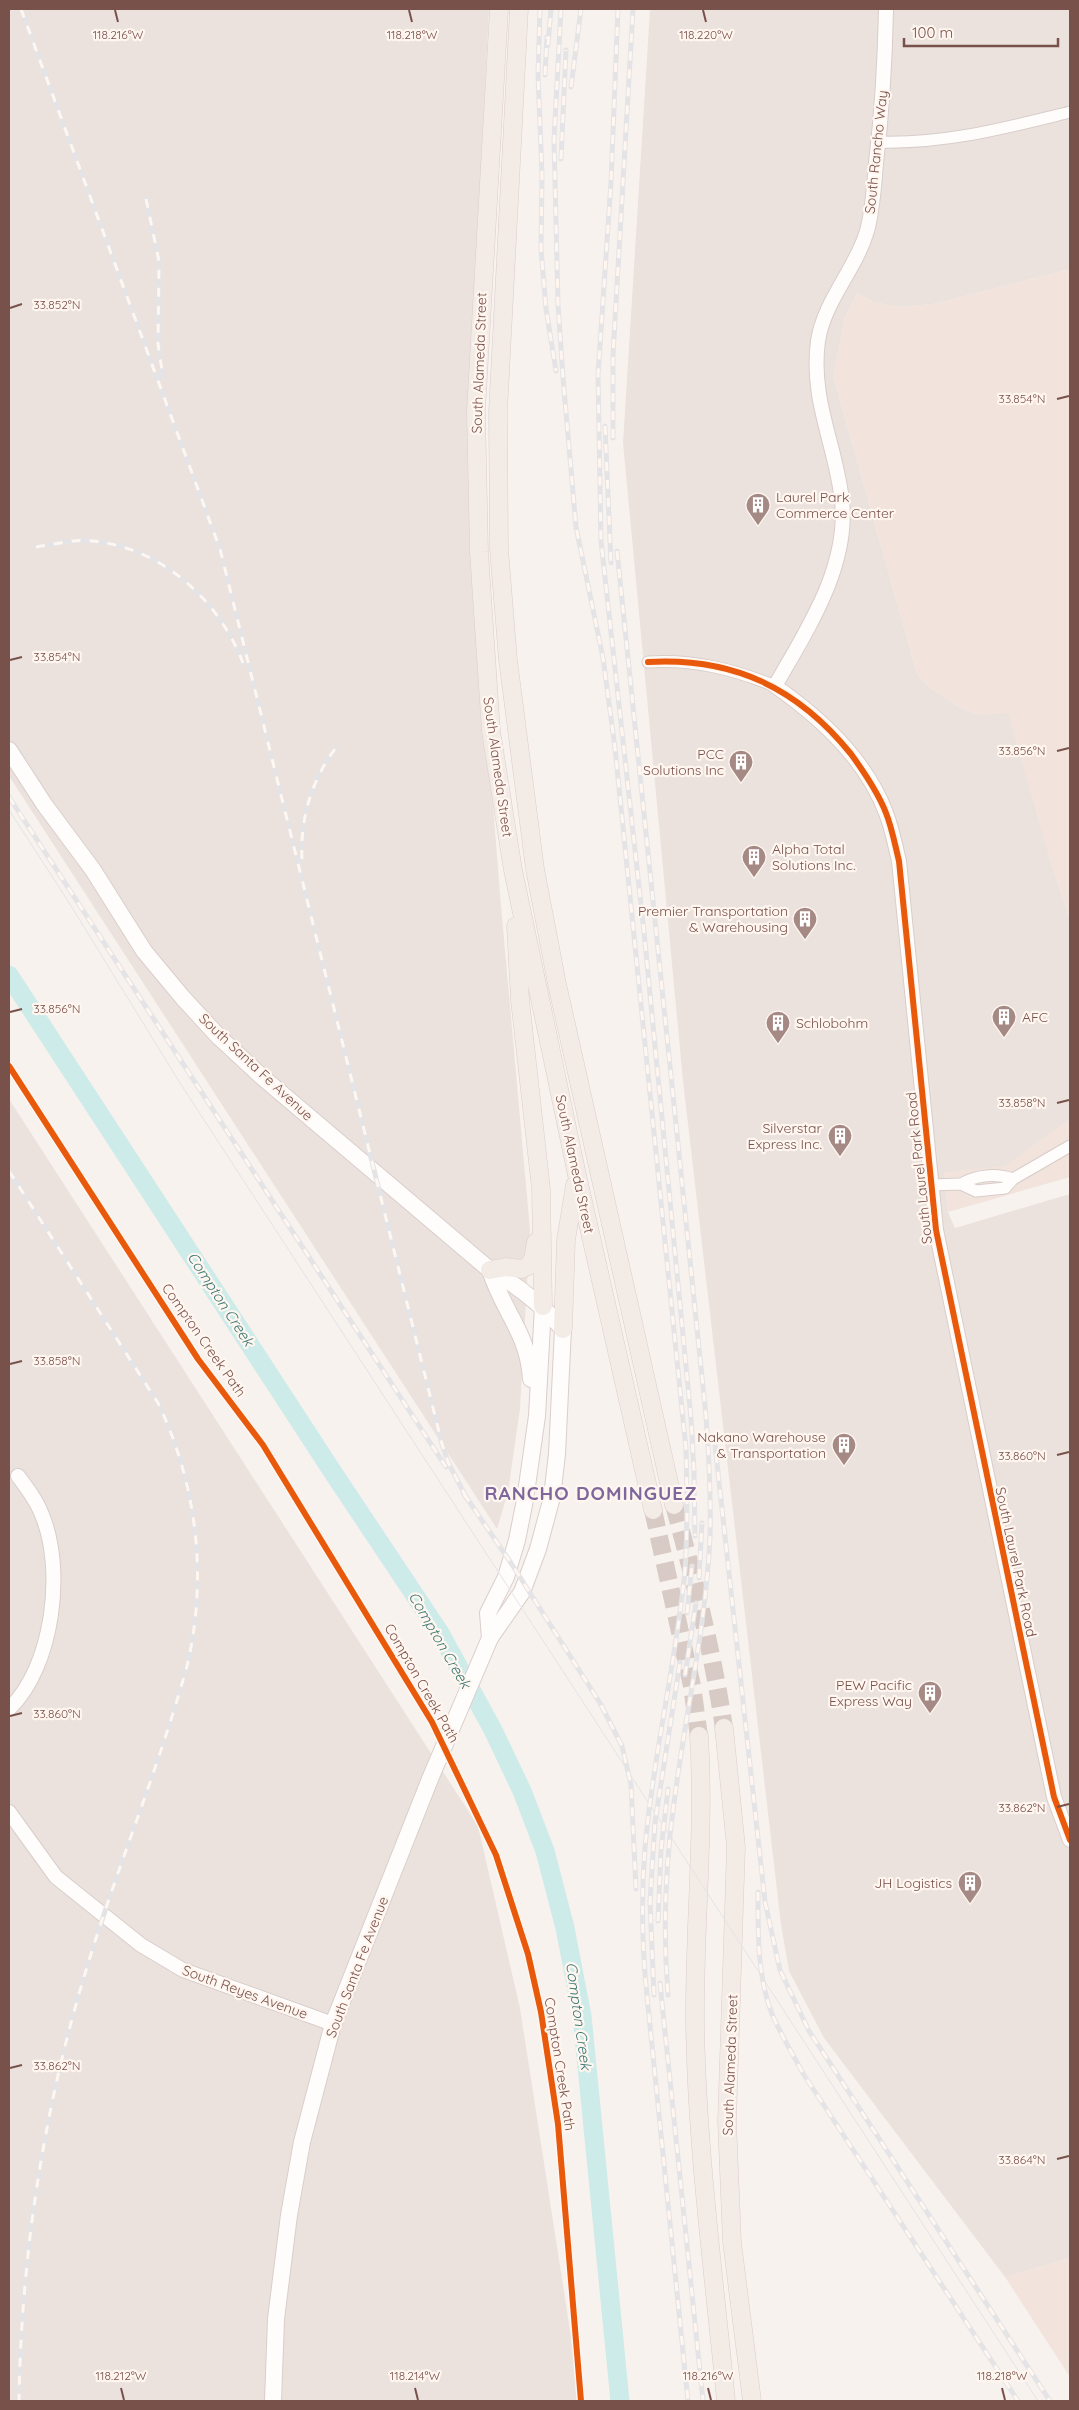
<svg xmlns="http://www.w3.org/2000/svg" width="1079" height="2410" viewBox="0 0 1079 2410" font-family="Quicksand,sans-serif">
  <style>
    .residential { fill: #f2e4dc }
    .industrial { fill: #ebe2de }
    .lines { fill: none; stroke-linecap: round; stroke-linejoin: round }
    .river { stroke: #cdebe8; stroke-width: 19 }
    .primary-tunnel { stroke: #d8cac5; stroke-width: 18; stroke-dasharray: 18 9; stroke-linecap: butt }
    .minor-casing { stroke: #d8cdca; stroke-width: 13 }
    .tertiary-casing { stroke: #d8cdca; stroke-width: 16 }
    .secondary-casing { stroke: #d9cecb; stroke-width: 18 }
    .primary-casing { stroke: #dacdca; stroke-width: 19 }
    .minor { stroke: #fefdfc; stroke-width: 11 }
    .tertiary { stroke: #fefdfc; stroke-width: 14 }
    .secondary { stroke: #fefdfc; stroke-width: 16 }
    .primary { stroke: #f3ebe6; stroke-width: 18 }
    .tram { stroke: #e4e3e6; stroke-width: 1 }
    .rail-casing { stroke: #e4e3e6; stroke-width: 5 }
    .rail { stroke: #fff6f0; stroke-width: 3; stroke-dasharray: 9; stroke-linecap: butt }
    .cycleway-casing { stroke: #fff6f0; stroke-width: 9 }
    .cycleway { stroke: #e8590c; stroke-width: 6 }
    .ticks { fill: none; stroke: #79514b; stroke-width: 2 }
    .labels { text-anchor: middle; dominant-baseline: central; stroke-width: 4.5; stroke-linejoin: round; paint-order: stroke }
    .street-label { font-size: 14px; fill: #79514b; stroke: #fff6f0 }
    .poi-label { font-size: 14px; fill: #79514b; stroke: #fff6f0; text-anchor: end }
    .water-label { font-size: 15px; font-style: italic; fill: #3a7774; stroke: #fff6f0 }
    .district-label { font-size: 19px; font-weight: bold; letter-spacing: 1px; fill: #7f679c; stroke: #fff6f0 }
    .ticks-label { font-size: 12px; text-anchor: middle; fill: #79514b; stroke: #fff6f0; stroke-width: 4.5; stroke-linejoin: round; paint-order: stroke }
  </style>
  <rect width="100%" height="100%" fill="#f8f2ee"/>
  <g class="residential">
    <polygon points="1070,269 1070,919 1048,854 979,715 960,708 930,688 917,674 833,376 845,317 857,293 874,302 899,307 933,304"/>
    <polygon points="1070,1119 1070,1177 948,1212 944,1171 1005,1165"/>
    <polygon points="1070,2258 1070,2377 1005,2277"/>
  </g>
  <g class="industrial">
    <polygon points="9,9 489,9 474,307 469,500 500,894 530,1230 520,1409 508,1492 497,1529 9,776"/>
    <polygon points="650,9 1070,9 1070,269 933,304 899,307 874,302 857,293 845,317 833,376 917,674 930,688 960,708 979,715 1008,713 1048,854 1070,919 1070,1119 1005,1166 944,1172 948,1212 955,1228 1070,1194 1070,2258 1005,2277 824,2038 789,1971 781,1925 683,1081 623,443"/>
    <polygon points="9,1099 478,1826 520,2008 581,2401 9,2401"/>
  </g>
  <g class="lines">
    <polyline class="river" points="9,975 334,1474 440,1633 493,1730 522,1791 545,1851 565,1928 582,2016 620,2401"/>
    <g class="primary-tunnel">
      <path d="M 674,1505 C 694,1579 713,1653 724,1728"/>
      <polyline points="653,1510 692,1686 699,1736"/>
    </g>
    <defs>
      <g id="minor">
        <path d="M 879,142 C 946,144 1005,128 1070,112"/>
        <path d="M 648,662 C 693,659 733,669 775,686"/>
        <path d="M 961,1184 C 976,1175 996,1173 1013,1179"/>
        <polyline points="931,1185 961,1184 976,1191 1005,1188 1013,1179 1070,1146"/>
      </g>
      <g id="tertiary">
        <path d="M 886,9 C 885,60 882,112 876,163 C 874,186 873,209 867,231 C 856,269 824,301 818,341 C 810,400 836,445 842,501 C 849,568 806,631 775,686 C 821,718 866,759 886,813 C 892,828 895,845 899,861 L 936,1230 L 1054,1797 L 1070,1840"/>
        <path d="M 9,1709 C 53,1667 65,1570 42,1515 C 37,1501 27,1488 18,1476"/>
        <polyline points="9,1812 56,1877 141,1945 183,1970 333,2024"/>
      </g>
      <g id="secondary">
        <path d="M 9,750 L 44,804 L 93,870 L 144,951 L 183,998 L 219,1037 L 261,1076 L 490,1270 C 519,1286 541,1304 563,1329 L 557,1454 L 552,1497 L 538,1549 L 522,1592 L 490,1638 L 430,1779 L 333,2024 L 302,2142 L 289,2215 L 276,2319 L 273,2401"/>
        <path d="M 490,1270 C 503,1312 528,1332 531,1379"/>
        <polyline points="490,1638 488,1613 506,1577 517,1540 525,1500 537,1416 543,1306"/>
      </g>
      <g id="primary">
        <polyline points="499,9 476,411 479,552 491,731 513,870 577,1175 653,1510"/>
        <polyline points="519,9 498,412 499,549 508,660 535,869 557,984 674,1505"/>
        <polyline points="516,926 520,1000 541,1189 543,1306"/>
        <polyline points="490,1270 506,1267 522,1269 528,1266 533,1259 536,1242"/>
        <polyline points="563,1329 566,1240 575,1185"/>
        <polyline points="724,1728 736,1847 727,2121 732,2242 752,2401"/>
        <path d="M 699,1736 C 705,1832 694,1928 695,2024 C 697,2150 714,2276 726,2401"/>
      </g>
    </defs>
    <use href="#minor" class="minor-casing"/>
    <use href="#tertiary" class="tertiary-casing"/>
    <use href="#secondary" class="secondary-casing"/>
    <use href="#primary" class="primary-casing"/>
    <use href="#minor" class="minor"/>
    <use href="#tertiary" class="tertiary"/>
    <use href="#secondary" class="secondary"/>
    <use href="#primary" class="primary"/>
    <polyline class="tram" points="9,810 68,901 180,1083 1038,2401"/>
    <defs>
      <g id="rail">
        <polyline points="21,9 220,549 442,1444 448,1462 467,1499"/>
        <polyline points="540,9 538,74 542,175 541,249 546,309 556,371"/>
        <path d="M 561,9 L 554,140 L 558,304 L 563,378 L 576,527 L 603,658 L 615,748 L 686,1449 C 687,1490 688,1530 685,1570 C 676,1664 653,1755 645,1848 C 641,1897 642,1947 647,1996 L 688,2401"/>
        <polyline points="618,9 611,182 598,375 601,541 644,932 691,1418 694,1471 695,1536"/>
        <polyline points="548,45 551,9"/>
        <polyline points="545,75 547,37"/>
        <polyline points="571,87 581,9"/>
        <polyline points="561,159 566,50"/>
        <polyline points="146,199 159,261 158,344 163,377"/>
        <polyline points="605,426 611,563"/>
        <polyline points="613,438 613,355 633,9"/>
        <path d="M 36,547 C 55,544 75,539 93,541 C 162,548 219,600 243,663"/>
        <path d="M 617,551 L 706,1416 C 709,1456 711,1497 710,1537 C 706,1627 685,1715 674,1803 C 665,1867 663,1931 668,1995"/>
        <polyline points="9,797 446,1467"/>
        <path d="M 302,859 C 300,820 311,781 335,749"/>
        <path d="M 9,1171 L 158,1403 C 197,1484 208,1578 187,1666 C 158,1771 115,1872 84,1977 C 43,2113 21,2259 19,2401"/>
        <polyline points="714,1436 765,1902 780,1970 809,2031 1050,2401"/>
        <polyline points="464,1494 511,1563 600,1703 622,1746 631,1785 636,1889"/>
        <polyline points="699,1578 702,1523"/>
        <polyline points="687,1613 692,1566"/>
        <polyline points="685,1675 696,1603"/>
        <path d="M 758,1892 C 758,1933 757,1975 772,2014 C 781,2035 793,2055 804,2075 L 1018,2401"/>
        <polyline points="658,1921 661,1850 668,1789"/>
        <polyline points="660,1983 703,2401"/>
        <polyline points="654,1995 650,1902 655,1822 680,1662"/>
      </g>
    </defs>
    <use href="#rail" class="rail-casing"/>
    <use href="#rail" class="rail"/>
    <defs>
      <g id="cycleway">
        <path d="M 648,662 C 733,657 798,688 851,754 C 864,772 878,792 886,813 C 892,828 895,845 899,861 L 936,1230 L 1054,1797 L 1070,1840"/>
        <polyline points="9,1066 198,1359 263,1445 432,1722 496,1855 528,1954 541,2012 558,2124 581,2401"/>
      </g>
    </defs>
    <use href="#cycleway" class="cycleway-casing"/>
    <use href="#cycleway" class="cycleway"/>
  </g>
  <path class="ticks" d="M 115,10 L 118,22M 409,10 L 412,22M 703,10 L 706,22M 10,308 L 22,304M 1057,399 L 1069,396M 10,660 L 22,657M 1057,751 L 1069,748M 10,1012 L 22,1009M 1057,1103 L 1069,1100M 10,1364 L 22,1361M 1057,1455 L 1069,1452M 10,1716 L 22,1713M 1057,1807 L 1069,1804M 10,2068 L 22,2065M 1057,2159 L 1069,2156M 121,2388 L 124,2400M 415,2388 L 418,2400M 708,2388 L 711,2400M 1002,2388 L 1005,2400"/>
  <defs>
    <symbol id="building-pin" viewBox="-11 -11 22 30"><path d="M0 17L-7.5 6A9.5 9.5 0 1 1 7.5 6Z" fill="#a58984" stroke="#fff6f0"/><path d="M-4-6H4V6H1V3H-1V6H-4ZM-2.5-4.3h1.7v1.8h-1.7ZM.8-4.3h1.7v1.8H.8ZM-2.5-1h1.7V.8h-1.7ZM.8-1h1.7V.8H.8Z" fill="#fff"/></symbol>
  </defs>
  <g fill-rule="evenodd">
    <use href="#building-pin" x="744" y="491" width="28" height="38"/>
    <use href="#building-pin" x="727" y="748" width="28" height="38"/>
    <use href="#building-pin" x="740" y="843" width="28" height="38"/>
    <use href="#building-pin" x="791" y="905" width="28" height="38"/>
    <use href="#building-pin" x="990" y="1003" width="28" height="38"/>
    <use href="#building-pin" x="764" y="1009" width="28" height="38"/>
    <use href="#building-pin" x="826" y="1122" width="28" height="38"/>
    <use href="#building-pin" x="830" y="1431" width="28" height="38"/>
    <use href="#building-pin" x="916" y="1679" width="28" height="38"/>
    <use href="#building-pin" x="956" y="1869" width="28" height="38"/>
  </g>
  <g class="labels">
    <g class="street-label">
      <text transform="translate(876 152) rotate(-84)">South Rancho Way</text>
      <text transform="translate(479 363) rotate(-88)">South Alameda Street</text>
      <text transform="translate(498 767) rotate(82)">South Alameda Street</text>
      <text transform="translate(256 1067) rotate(43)">South Santa Fe Avenue</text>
      <text transform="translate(575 1164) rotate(78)">South Alameda Street</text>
      <text transform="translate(919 1168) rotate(-96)">South Laurel Park Road</text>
      <text transform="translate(204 1340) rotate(55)">Compton Creek Path</text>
      <text transform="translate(1016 1562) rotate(78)">South Laurel Park Road</text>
      <text transform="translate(422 1683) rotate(60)">Compton Creek Path</text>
      <text transform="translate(357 1967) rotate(-69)">South Santa Fe Avenue</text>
      <text transform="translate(245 1992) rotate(20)">South Reyes Avenue</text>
      <text transform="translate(560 2064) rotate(81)">Compton Creek Path</text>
      <text transform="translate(730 2065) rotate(-88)">South Alameda Street</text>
    </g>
    <g class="poi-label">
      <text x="776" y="497" text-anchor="start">Laurel Park<tspan x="776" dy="16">Commerce Center</tspan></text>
      <text x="724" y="754">PCC<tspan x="724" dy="16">Solutions Inc</tspan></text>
      <text x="772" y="849" text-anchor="start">Alpha Total<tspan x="772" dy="16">Solutions Inc.</tspan></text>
      <text x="788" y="911">Premier Transportation<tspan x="788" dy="16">&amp; Warehousing</tspan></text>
      <text x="1022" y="1017" text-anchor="start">AFC</text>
      <text x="796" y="1023" text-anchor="start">Schlobohm</text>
      <text x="822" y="1128">Silverstar<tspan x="822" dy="16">Express Inc.</tspan></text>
      <text x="826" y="1437">Nakano Warehouse<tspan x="826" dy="16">&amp; Transportation</tspan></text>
      <text x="912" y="1685">PEW Pacific<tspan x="912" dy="16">Express Way</tspan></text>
      <text x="952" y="1883">JH Logistics</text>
    </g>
    <g class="water-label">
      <text transform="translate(221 1299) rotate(57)">Compton Creek</text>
      <text transform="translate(440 1640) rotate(60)">Compton Creek</text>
      <text transform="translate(579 2016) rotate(82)">Compton Creek</text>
    </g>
    <g class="district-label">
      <text x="591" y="1493">RANCHO DOMINGUEZ</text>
    </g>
  </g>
  <g class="ticks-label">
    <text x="706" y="39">118.220°W</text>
    <text x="118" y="39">118.216°W</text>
    <text x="412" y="39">118.218°W</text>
    <text x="57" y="309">33.852°N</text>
    <text x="1022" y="403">33.854°N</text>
    <text x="57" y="661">33.854°N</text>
    <text x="1022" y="755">33.856°N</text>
    <text x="57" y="1013">33.856°N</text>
    <text x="1022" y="1107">33.858°N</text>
    <text x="57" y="1365">33.858°N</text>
    <text x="1022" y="1460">33.860°N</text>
    <text x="57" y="1718">33.860°N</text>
    <text x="1022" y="1812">33.862°N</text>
    <text x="57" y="2070">33.862°N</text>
    <text x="1022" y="2164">33.864°N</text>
    <text x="121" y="2380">118.212°W</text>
    <text x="415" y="2380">118.214°W</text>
    <text x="708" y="2380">118.216°W</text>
    <text x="1002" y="2380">118.218°W</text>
  </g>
  <rect width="1079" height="2410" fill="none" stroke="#79514b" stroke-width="20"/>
  <path d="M904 38v8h154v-8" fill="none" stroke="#79514b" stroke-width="2.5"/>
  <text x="912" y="38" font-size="15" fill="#79514b" stroke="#fff6f0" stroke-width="4" paint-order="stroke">100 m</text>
</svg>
